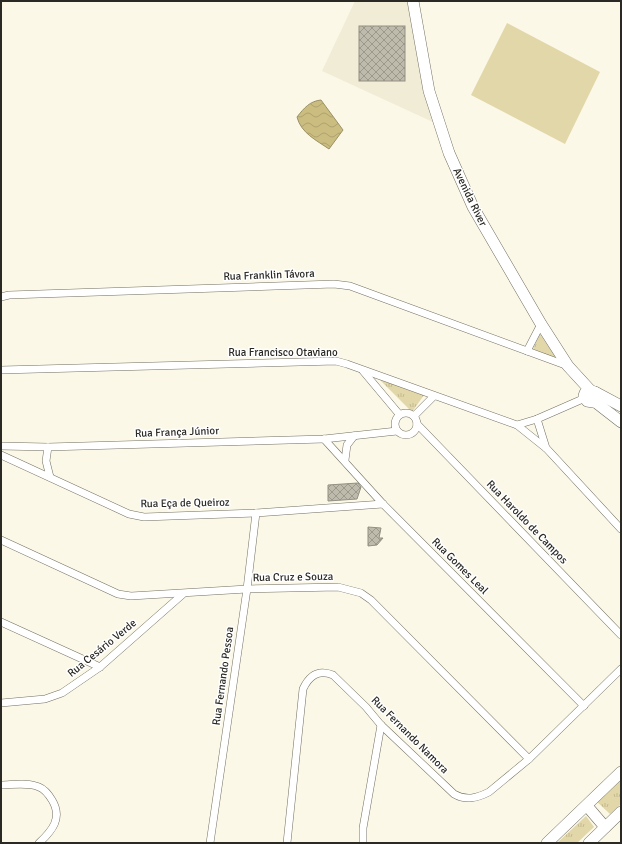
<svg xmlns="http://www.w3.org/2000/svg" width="622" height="844" viewBox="0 0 622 844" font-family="Signika,sans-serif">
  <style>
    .built { fill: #f1ecd5 }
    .grass { fill: url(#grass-tufts) }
    .pitch { fill: #e2d7a8 }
    .water { fill: url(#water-waves); stroke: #9b9164 }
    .building { fill: url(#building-cross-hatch); stroke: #949082 }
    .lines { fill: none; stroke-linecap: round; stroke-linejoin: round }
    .street-casing { stroke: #726f62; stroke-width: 8 }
    .secondary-casing { stroke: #726f62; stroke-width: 12 }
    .street { stroke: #fff; stroke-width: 7 }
    .secondary { stroke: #fff; stroke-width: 11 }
    .labels { text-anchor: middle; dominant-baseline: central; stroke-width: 3; stroke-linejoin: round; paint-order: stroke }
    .street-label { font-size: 11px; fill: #2b2924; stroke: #fff }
  </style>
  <defs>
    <pattern id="grass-tufts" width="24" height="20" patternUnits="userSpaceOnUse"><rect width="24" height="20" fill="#e2d7a8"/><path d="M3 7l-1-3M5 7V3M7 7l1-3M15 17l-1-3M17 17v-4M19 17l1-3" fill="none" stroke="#c2b990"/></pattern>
    <pattern id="water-waves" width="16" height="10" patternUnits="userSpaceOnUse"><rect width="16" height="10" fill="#cbbd80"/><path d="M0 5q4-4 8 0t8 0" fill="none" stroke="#aea26e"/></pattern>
    <pattern id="building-cross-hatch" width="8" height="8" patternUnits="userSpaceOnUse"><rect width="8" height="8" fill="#bfbbac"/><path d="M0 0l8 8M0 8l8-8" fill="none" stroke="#9b988c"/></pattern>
  </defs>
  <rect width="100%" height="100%" fill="#fbf8e8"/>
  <polygon class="built" points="355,1 410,1 435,123 322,71"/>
  <g class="grass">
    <polygon points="540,334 557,359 533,349"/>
    <polygon points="379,379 424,395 412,412"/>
    <polygon points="621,775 621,804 610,814 595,800"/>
    <polygon points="586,816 594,827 577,843 557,843"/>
  </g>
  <polygon class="pitch" points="507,23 600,72 565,144 471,95"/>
  <path class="water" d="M 321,100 L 343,130 L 329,149 C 316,140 301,133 297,117 C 304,108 310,101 321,100 Z"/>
  <g class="building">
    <rect x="359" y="26" width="46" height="55"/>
    <polygon points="358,483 361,487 357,499 328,501 328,485"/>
    <polygon points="368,527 381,528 379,538 383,538 377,545 368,546"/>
  </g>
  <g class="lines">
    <defs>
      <g id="street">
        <polyline points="1,297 9,295 334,284 350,286 568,366"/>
        <polyline points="527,351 541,324"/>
        <polyline points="1,370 336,361 347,364 517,425 547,449 621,529"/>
        <polyline points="363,371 399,414"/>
        <circle cx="406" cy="424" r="11"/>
        <polyline points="414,416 434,396"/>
        <polyline points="537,419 546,448"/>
        <polyline points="417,424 621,635"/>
        <polyline points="517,425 537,419 585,398"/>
        <polyline points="324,439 383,504 584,706"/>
        <polyline points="1,446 48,447 324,439 397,431"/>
        <polyline points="48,447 46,461 50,477"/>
        <polyline points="1,455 129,514 144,517 256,513 383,504"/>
        <polyline points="345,460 347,445 354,436"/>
        <polyline points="1,540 118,594 131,596 247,589 338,587 361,593 371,600 529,759"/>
        <polyline points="1,622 100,667"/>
        <polyline points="1,703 45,699 62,693 100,667 183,594"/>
        <path d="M 1,785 C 12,785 28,782 39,787 C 44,789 49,795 52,800 C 63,818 52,831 39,843"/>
        <polyline points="210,843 247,589 256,513"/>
        <path d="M 287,843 L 303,689 C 309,676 318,669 333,675 L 366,707 L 381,725 L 454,794 C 466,801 477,798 489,792 L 529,759 L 621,669"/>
        <polyline points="363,843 363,828 381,725"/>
      </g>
      <g id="secondary">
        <polyline points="413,1 429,91 449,153 473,207 541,324 568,366 590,390 596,393 597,397 593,402 587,401 584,396 585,393 590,390"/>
        <polyline points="595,392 621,406"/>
        <polyline points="594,401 621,422"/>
        <polyline points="587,806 605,827"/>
        <polyline points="547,843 621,772"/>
        <polyline points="589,843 621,812"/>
      </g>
    </defs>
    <use href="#street" class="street-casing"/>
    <use href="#secondary" class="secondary-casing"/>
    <use href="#street" class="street"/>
    <use href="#secondary" class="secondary"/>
  </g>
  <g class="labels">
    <g class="street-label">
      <text transform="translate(470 197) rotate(64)">Avenida River</text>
      <text transform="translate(269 275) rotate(-2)">Rua Franklin Távora</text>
      <text x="283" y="352">Rua Francisco Otaviano</text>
      <text transform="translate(177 432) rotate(-2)">Rua França Júnior</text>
      <text transform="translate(185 503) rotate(-1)">Rua Eça de Queiroz</text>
      <text transform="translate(527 522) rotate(46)">Rua Haroldo de Campos</text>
      <text transform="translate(460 566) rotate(45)">Rua Gomes Leal</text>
      <text transform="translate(293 577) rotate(-1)">Rua Cruz e Souza</text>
      <text transform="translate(102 648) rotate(-39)">Rua Cesário Verde</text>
      <text transform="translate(223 676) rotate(-82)">Rua Fernando Pessoa</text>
      <text transform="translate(410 735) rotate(45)">Rua Fernando Namora</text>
    </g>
  </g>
  <rect width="622" height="844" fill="none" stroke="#2b2924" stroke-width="4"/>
</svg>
